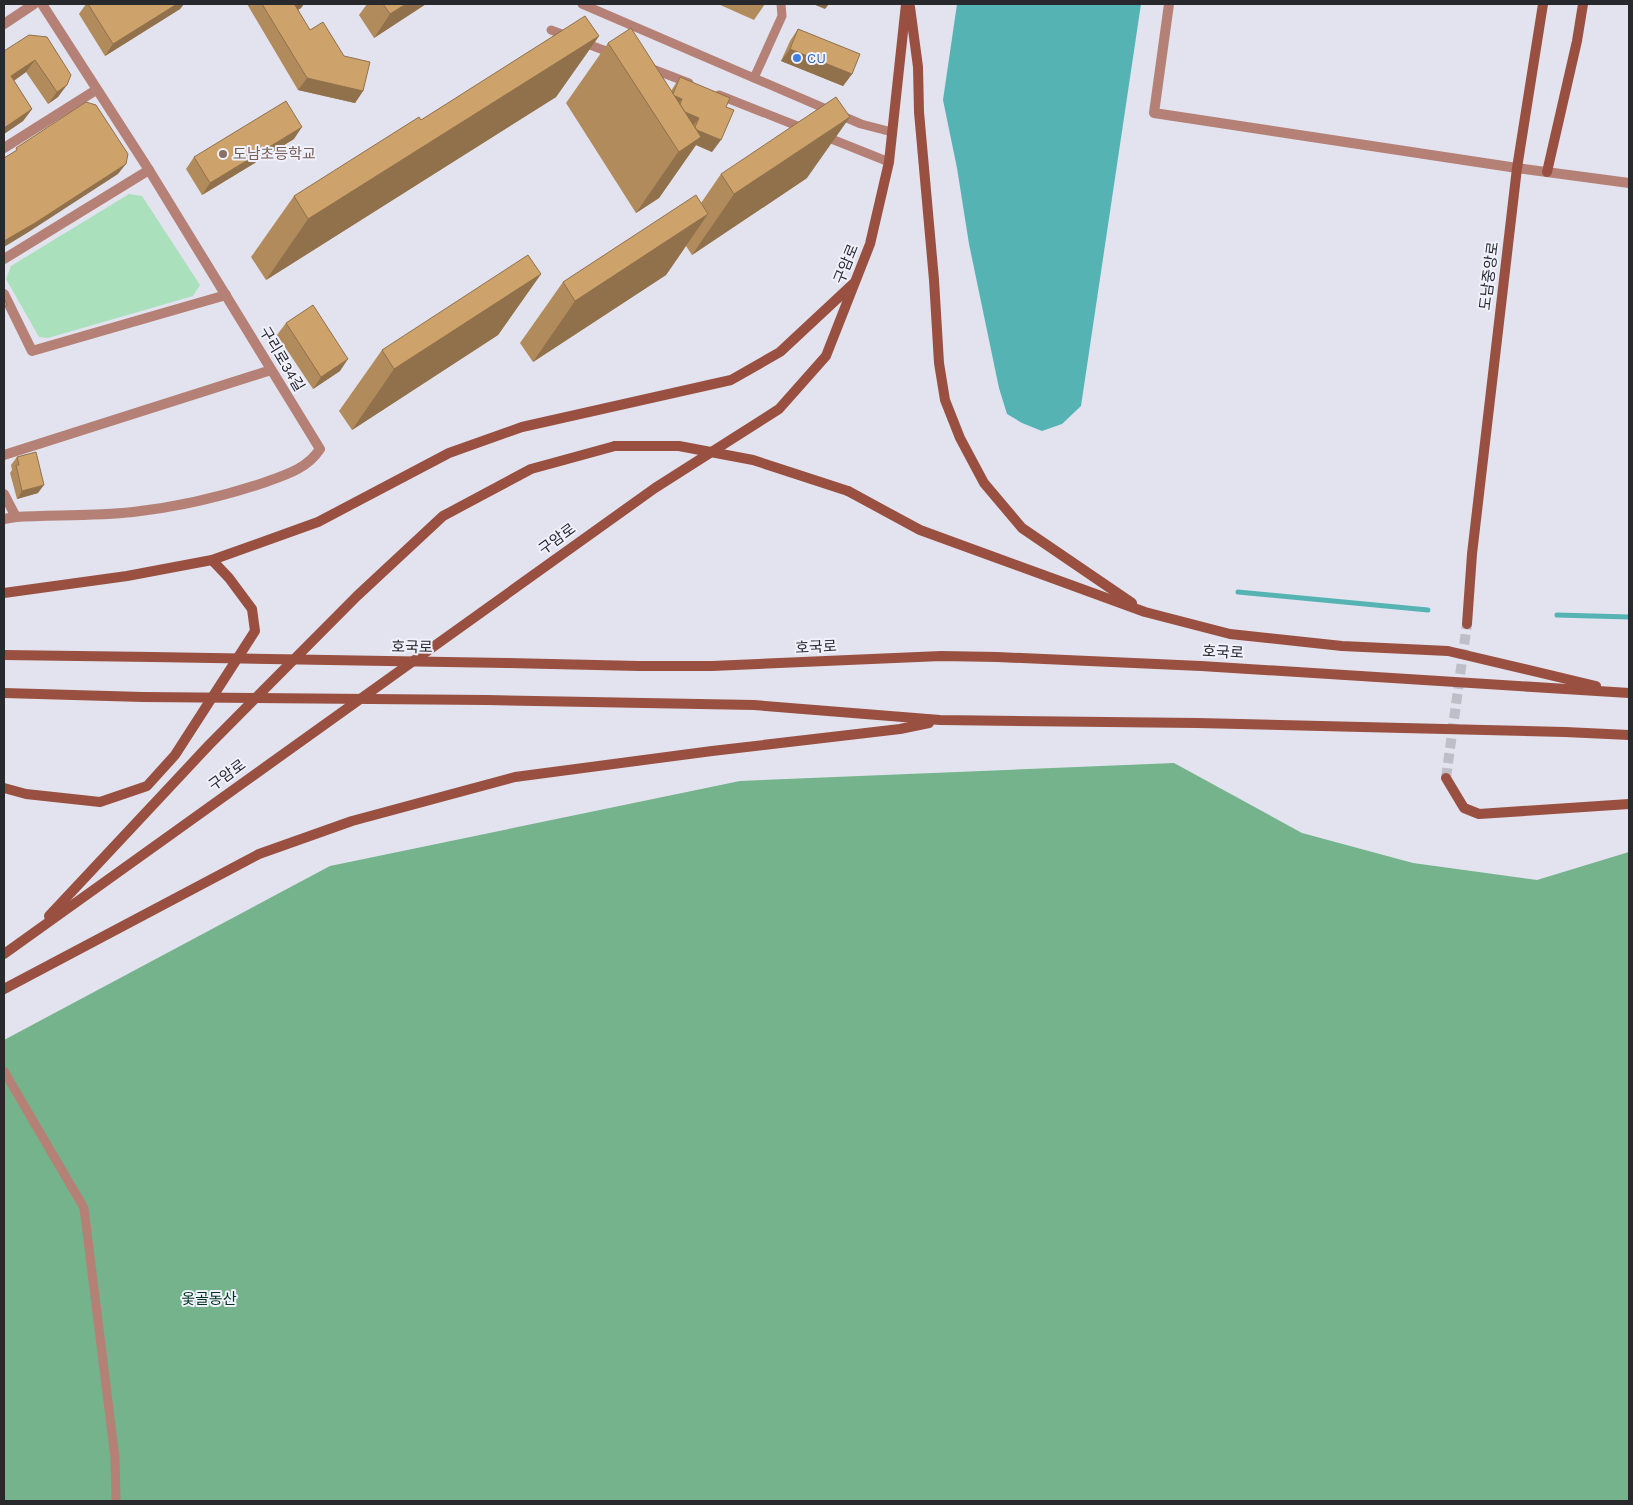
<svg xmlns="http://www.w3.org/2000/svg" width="1633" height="1505" viewBox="0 0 1633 1505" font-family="Karla,'Noto Sans KR',sans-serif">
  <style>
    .green { fill: #abe0bc }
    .forest { fill: #74b38b }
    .water { fill: #56b3b4 }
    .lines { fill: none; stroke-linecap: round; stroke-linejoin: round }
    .stream { stroke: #56b3b4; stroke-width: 5 }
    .secondary-tunnel { stroke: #bdbec8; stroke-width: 10; stroke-dasharray: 10 5; stroke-linecap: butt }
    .service { stroke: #b58176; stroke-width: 9 }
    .minor { stroke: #b58176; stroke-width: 10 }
    .tertiary { stroke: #b58176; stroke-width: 10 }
    .secondary { stroke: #995041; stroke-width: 10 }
    .secondary-bridge { stroke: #995041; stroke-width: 10 }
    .wall { fill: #b18b5c }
    .shaded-wall { fill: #90714b }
    .building { fill: #cea26b; stroke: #90714b }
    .shop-dot { fill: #3f7fe0; stroke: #eff1fd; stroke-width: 2 }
    .education-dot { fill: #8d6e63; stroke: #eff1fd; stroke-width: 2 }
    .labels { text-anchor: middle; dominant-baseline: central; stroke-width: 4; stroke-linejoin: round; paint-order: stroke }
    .shop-label { font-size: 15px; fill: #366cbe; stroke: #eff1fd; text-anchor: start }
    .education-label { font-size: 15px; fill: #785e54; stroke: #eff1fd; text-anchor: start }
    .street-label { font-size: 15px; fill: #28292d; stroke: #eff1fd }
    .park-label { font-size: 15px; fill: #00351b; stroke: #eff1fd }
  </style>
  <rect width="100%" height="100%" fill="#e2e3ef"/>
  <polygon class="green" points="129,194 142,196 200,285 193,296 48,338 39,337 6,279 11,266"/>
  <polygon class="forest" points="1174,763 1302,833 1413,863 1537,880 1629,852 1629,1501 4,1501 4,1040 330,866 740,781"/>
  <polygon class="water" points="957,4 1141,4 1081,406 1062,424 1042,431 1022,423 1007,414 999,388 969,244 957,168 943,100"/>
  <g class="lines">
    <g class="stream">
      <polyline points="1238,592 1428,610"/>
      <polyline points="1557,615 1629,617"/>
    </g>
    <polyline class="secondary-tunnel" points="1446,778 1467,624"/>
    <g class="service">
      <polyline points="582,4 861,124 892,132"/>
      <polyline points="551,30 567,36"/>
      <polyline points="582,42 614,54"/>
      <polyline points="650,68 689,83"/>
      <polyline points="754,78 782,16 781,4"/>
      <polyline points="719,95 805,129"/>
      <polyline points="824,136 889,162"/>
      <polyline points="4,1071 84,1208 115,1458 116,1501"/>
    </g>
    <g class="minor">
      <polyline points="1169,4 1154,113 1517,168 1629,183"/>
      <polyline points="4,148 96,90"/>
      <polyline points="4,259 149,170"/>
      <polyline points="4,294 32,351 226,295"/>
      <polyline points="4,455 271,370"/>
      <path d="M 4,519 L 16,517 C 54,515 96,516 133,512 C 178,507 221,497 263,483 C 285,475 307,469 320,449 L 149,170 L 42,4"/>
    </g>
    <g class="tertiary">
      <polyline points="4,24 34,4"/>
      <polyline points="4,494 16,517"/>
    </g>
    <g class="secondary">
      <polyline points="910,7 918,67 919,112 934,280 939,363 945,400 960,438 984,483 1022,528 1132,603"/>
      <polyline points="1547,172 1577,41 1583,4"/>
      <polyline points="848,491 920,530 1145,612 1230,634 1342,646 1448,651 1596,686"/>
      <polyline points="4,593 127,576 212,560 318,522 449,453 522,427 731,380 780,352 853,284"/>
      <polyline points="1467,624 1472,554 1517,168 1543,4"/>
      <polyline points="4,655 152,657"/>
      <polyline points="506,663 639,666 712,666 941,656 997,657 1201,666 1629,693"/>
      <polyline points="4,693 143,697"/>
      <polyline points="487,700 754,705 940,720 1197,723 1565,732 1629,735"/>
      <polyline points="1446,778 1464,808 1479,814 1629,804"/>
      <polyline points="4,788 26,794 100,802 147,786 175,755 255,631 252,609 229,578 212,560"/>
      <polyline points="49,916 209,745 357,596 443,516 531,469 615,446"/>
      <polyline points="4,954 655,488 779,409 826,356 870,244 889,162 906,4"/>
      <polyline points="4,989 259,854 352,821 515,777 712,751 900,729 929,723"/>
    </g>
    <g class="secondary-bridge">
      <polyline points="615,446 679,446 753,460 848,491"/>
      <polyline points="152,657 506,663"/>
      <polyline points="143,697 487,700"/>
    </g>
  </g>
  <g class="wall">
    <polygon points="86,4 184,4 180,9 105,56 79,14"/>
    <polygon points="247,4 304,4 301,8 298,10 310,30 363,91 355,103 298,90"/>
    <polygon points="367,4 426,4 374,38 359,15"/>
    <polygon points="718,4 765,4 754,20"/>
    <polygon points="798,29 852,74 843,86 781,61 790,41"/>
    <polygon points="599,36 556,97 266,280 251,257 294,196 421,120"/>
    <polygon points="47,37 58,97 48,104 26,72 14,81 32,109 23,121 4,134 4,51"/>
    <polygon points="608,43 671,91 680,77 726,107 712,152 696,145 659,198 636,213 566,103"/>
    <polygon points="294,139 202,195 186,169 194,157"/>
    <polygon points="721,174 807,178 692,255 686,246 666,275 533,362 520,343 563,282 701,203"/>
    <polygon points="541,274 498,335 352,430 339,411 382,350"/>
    <polygon points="286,323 340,371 313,389 277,335"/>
    <polygon points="17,457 38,493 17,499 10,473 12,470 11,465"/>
  </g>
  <g class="shaded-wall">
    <polygon points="177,4 184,4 180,9 105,56 113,44"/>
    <polygon points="297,4 304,4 301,8 286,17 295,5"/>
    <polygon points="406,4 426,4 374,38 390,14"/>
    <polygon points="813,4 829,4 825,9"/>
    <polygon points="599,36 556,97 266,280 308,219"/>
    <polygon points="790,49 852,74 843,86 781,61"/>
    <polygon points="35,60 26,72 4,87 11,76"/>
    <polygon points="307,78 363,91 355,103 298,90"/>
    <polygon points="67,85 58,97 48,104 57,92"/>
    <polygon points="673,95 682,99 673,111"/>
    <polygon points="32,109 23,121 4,134 4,128"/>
    <polygon points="677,109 699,118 690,130"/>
    <polygon points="850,117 807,178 692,255 734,194"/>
    <polygon points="302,127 294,139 202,195 210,183"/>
    <polygon points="694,129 721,140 712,152 696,145 659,198 636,213"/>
    <polygon points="126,164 118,174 27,233 4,247 4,241"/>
    <polygon points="708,214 666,275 533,362 575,301"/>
    <polygon points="541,274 498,335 352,430 394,369"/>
    <polygon points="348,359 340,371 313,389 321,377"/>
    <polygon points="44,485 38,493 17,499 22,491"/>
  </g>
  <g class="building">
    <polygon points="88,4 177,4 113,44"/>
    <polygon points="262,4 297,4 295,5 310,30 323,22 344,56 370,62 363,91 307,78"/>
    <polygon points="383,4 406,4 390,14"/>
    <polygon points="585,16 599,36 308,219 294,196 419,117 421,120"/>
    <polygon points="631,28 701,137 679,152 608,43"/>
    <polygon points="798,29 860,54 852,74 790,49"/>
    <polygon points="29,35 47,37 71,75 67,85 57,92 35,60 11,76 32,109 4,128 4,51"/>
    <polygon points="680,77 730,98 726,107 734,110 721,140 697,130 695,127 699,118 685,112 680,104 682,99 675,96 673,94"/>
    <polygon points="836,97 850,117 734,194 721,174"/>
    <polygon points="286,101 302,127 210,183 194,157"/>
    <polygon points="86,102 96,105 128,154 126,164 35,223 4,241 4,158 17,150 16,148"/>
    <polygon points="696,195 708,214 575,301 563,282"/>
    <polygon points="528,255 541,274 394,369 382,350"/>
    <polygon points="4,298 7,305 4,307"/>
    <polygon points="313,305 348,359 321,377 286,323"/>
    <polygon points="36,452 44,485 22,491 16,465 19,465 17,457"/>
  </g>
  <circle class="shop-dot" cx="797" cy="58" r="5"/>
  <circle class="education-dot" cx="223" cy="154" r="5"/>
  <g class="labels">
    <g class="shop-label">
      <text x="807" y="58">CU</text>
    </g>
    <g class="education-label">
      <text x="233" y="154">도남초등학교</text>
    </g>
    <g class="street-label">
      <text transform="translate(846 264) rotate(-68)">구암로</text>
      <text transform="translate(1489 276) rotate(-83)">도남중앙로</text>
      <text transform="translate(282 359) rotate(59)">구리로34길</text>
      <text transform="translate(557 539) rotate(-36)">구암로</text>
      <text transform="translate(412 647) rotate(1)">호국로</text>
      <text transform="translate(816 647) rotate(-3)">호국로</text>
      <text transform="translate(1223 652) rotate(3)">호국로</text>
      <text transform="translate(227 775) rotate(-36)">구암로</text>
    </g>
    <g class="park-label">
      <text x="209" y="1299">옻골동산</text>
    </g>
  </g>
  <rect width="1633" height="1505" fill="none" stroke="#28292d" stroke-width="10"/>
</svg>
